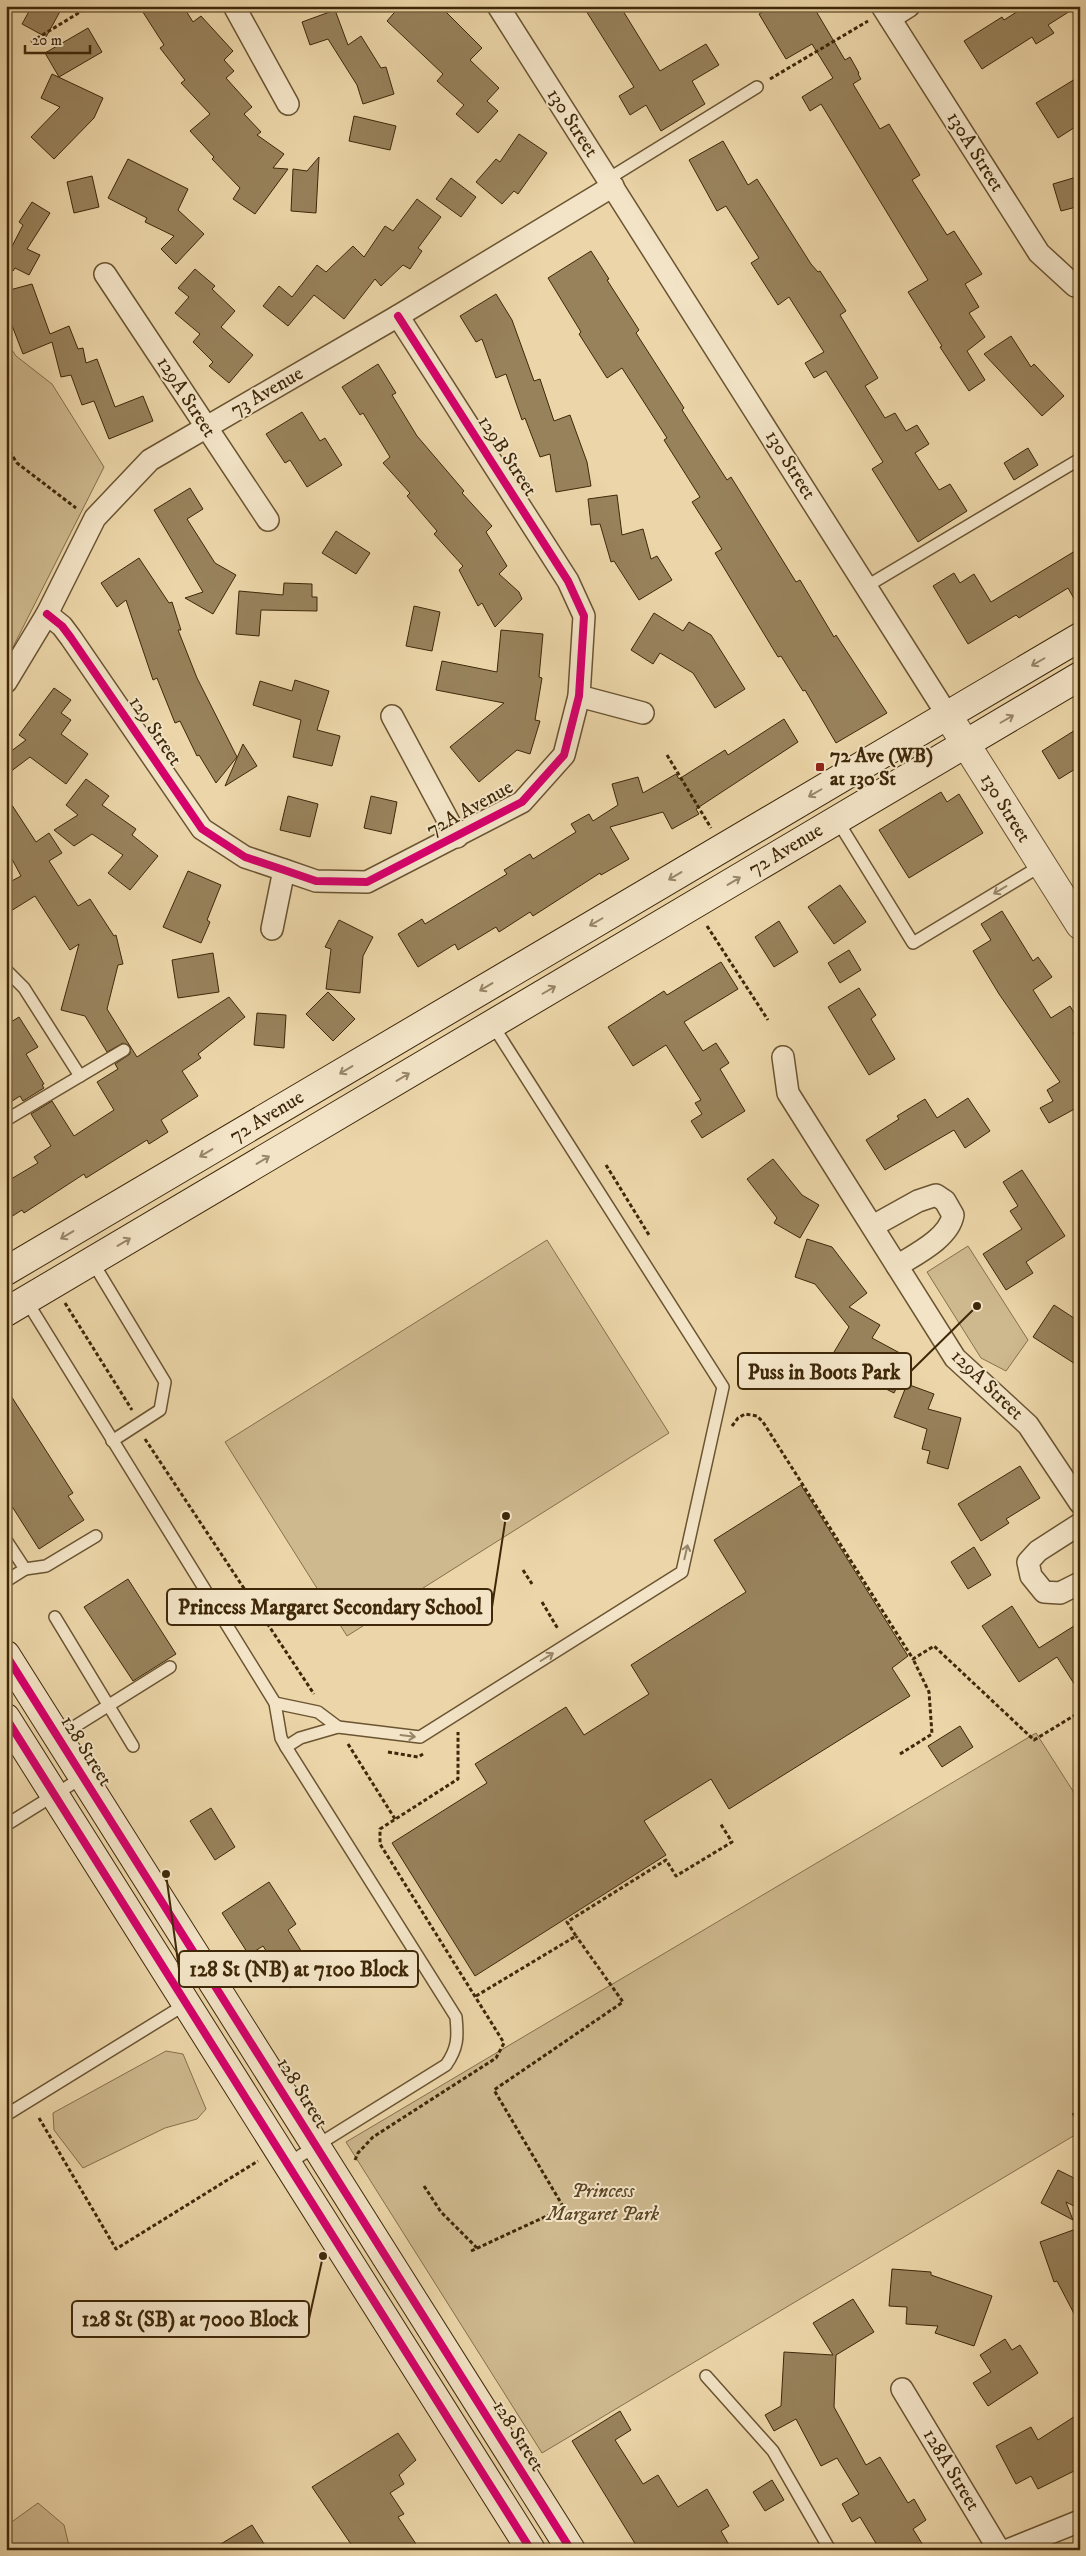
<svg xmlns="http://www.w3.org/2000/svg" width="1086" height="2556" viewBox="0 0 1086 2556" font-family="'IM FELL DW Pica',serif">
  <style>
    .green { fill: #ceb88e; stroke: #86704c }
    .building { fill: #98825c; stroke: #3e2809 }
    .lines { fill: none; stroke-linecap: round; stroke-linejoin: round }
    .service-casing { stroke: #6a5431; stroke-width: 14 }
    .minor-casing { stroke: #6a5431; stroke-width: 24 }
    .tertiary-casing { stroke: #6a5431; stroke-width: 30 }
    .secondary-casing { stroke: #3e2809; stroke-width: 30 }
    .path { stroke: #3e2809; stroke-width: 3; stroke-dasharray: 4 2.5; stroke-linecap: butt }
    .service { stroke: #f3e4c7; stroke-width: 11 }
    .minor { stroke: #f3e4c7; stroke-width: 21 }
    .tertiary { stroke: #f3e4c7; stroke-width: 28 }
    .secondary { stroke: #f3e4c7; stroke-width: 28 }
    .cycleway-casing { stroke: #f3e4c7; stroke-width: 11 }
    .cycleway { stroke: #d6006c; stroke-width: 8 }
    .oneway { stroke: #988668 }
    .poi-dot { fill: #8f2418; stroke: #f3e4c7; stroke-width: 2 }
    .labels { text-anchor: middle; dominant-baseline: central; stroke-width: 4; stroke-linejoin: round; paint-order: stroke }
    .street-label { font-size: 20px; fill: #3e2809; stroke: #f3e4c7 }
    .poi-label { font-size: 20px; font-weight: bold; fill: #3e2809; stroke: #f3e4c7; text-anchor: start }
    .park-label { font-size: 20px; font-style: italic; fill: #5b4524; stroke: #f3e4c7 }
    .leader { fill: none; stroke: #3e2809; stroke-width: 2 }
    .callout-dot { fill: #3e2809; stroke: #f3e4c7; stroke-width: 2 }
    .callout { fill: #f3e4c7; stroke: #3e2809; stroke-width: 2 }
    .callout-label { font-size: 21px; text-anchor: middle; font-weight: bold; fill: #3e2809 }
  </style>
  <rect width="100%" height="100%" fill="#ecd6a9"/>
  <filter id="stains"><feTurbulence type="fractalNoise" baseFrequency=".004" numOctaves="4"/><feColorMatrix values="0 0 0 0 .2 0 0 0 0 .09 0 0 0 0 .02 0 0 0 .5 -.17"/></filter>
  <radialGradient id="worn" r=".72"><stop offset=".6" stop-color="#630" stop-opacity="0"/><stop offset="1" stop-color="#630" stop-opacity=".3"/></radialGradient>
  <g class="green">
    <polygon points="6,341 16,356 52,384 104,467 13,647 6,654"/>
    <polygon points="547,1240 669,1433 347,1636 225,1442"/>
    <polygon points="968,1246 1028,1340 1006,1371 981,1358 927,1272"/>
    <polygon points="1036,1733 1080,1802 1080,2132 542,2453 346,2142"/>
    <polygon points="166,2051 183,2054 206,2109 197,2119 165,2128 83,2168 54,2130 53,2113"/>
    <polygon points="38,2503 64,2525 70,2550 6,2550 6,2526"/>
  </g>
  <g class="building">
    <polygon points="32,6 63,6 46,37 22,24"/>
    <polygon points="139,6 183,6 193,22 201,16 233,51 224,60 234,71 226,78 252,107 244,114 261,132 257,135 284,154 273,168 288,169 255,214 233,199 240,188 212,159 214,157 190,131 210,114 181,83 185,80 160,48 164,45"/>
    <polygon points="400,6 440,6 482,48 470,60 499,88 487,101 498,111 478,133 456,114 464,105 437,81 443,74 387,21"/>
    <polygon points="583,6 620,6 660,71 706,44 719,65 692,81 705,104 661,131 646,105 630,115 619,96 634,87"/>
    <polygon points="772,6 813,6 845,60 850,57 859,73 858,74 861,79 853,84 880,129 889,124 920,175 912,180 947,235 954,231 982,274 965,284 979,307 969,313 985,337 967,351 985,380 969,391 940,347 942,346 908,292 928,280 821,104 810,111 802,97 833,78 812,44 786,59 759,14"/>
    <polygon points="1026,6 1078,6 1048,25 1054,33 1036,44 1032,37 982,69 964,41 1002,17 1004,20"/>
    <polygon points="335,10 348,45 361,36 381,68 386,67 394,94 363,104 357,85 328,39 310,45 302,22"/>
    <polygon points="88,28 102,52 59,77 45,53"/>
    <polygon points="52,74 103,98 94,118 54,159 31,137 60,107 41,98"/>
    <polygon points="1080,76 1080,124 1058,138 1036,103"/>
    <polygon points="354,116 396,126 390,150 349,141"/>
    <polygon points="519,134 547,153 518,194 514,191 502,204 476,182 496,159 500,162"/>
    <polygon points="723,141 748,185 757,179 811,264 818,272 820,271 846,311 840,315 878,378 865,386 885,418 895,413 906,431 917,425 929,444 915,453 939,490 950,484 967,511 918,542 872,469 883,462 850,409 826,371 814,378 805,363 824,352 789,297 778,305 751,263 759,258 726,206 717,211 689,160"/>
    <polygon points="319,157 316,213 291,211 293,169 307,171"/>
    <polygon points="128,159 188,189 178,210 204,234 176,264 161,249 174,236 145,222 147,218 108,198"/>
    <polygon points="92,176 99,207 74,213 67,182"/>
    <polygon points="1080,176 1080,206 1061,211 1053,184"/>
    <polygon points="451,178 476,197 461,217 436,199"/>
    <polygon points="417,199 441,217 418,248 422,251 410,269 403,265 381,286 375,279 344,319 314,295 288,326 263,306 279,286 292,297 317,265 326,272 353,246 364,257 385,226 393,231"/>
    <polygon points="32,202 50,213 27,249 40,255 29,275 15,268 13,271 6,267 6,258 23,225 19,222"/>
    <polygon points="591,251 609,279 607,280 639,330 636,333 684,408 682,410 727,480 731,477 796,582 800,580 834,637 836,635 887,713 836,743 805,690 803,691 781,656 778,657 715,553 722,549 692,502 700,497 664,440 667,438 622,368 607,378 579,334 581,332 548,278"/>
    <polygon points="195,269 215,286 212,289 235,311 221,327 253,355 229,383 209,366 213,362 193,342 200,334 175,313 189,297 178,288"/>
    <polygon points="32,284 50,334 69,326 78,349 83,348 86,363 97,359 115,407 143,396 153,421 109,439 94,401 82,405 71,375 61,377 52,342 23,354 6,310 6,291"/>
    <polygon points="496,294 512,320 534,381 540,379 554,421 570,415 587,462 591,486 556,492 550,454 540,457 525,418 522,420 506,374 496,378 482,339 476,342 460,316"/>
    <polygon points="1011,336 1031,367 1034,364 1064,396 1042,416 984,354"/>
    <polygon points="378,364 396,393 392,395 417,436 464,491 462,493 492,526 486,532 507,566 499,574 519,592 522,599 495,627 482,603 478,606 459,570 463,566 434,534 437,531 407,496 410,493 383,463 390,457 363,413 360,415 342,387"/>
    <polygon points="302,412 320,441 325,438 342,465 307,487 290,460 285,463 266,434"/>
    <polygon points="1028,448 1038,465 1014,480 1004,463"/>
    <polygon points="190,488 203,509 187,519 215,563 236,575 213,614 185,598 203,592 154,510"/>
    <polygon points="617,495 622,535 643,529 651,559 657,556 672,580 639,600 614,561 611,562 600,524 591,525 588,499"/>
    <polygon points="336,531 370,553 356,574 322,553"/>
    <polygon points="1080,548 1080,609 1068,588 1019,618 1016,615 968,644 933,586 954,573 960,583 974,574 991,602"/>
    <polygon points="139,558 169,603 172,602 181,630 178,630 197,678 237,757 216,783 199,755 197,756 180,721 175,723 157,678 153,680 126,600 117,607 101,583"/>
    <polygon points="284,583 312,584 312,597 317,597 317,611 261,610 259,636 236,634 239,591 283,595"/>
    <polygon points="414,606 440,612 432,651 406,646"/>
    <polygon points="654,613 683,631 689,622 711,635 745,689 715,708 693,673 660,653 653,664 631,650"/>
    <polygon points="501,630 543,634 539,677 542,678 535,720 540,721 530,754 517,750 479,782 450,747 504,703 436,690 442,661 497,672"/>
    <polygon points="295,680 329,691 317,730 340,736 332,766 293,757 301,720 253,705 260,681 292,691"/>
    <polygon points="54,688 71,700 61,713 71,720 61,734 88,754 66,784 30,757 6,775 6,755 26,740 19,735"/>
    <polygon points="784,719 798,742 696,809 699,814 672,829 663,812 610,827 629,859 601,875 600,873 533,916 530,912 499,932 496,927 458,950 455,944 418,967 398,934 422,919 425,924 507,874 504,870 530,854 533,859 576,832 571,824 589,814 593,821 618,805 612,784 638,777 643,793 676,774 679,779 725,750 728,755"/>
    <polygon points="1080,727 1080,766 1059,779 1042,751"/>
    <polygon points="243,744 257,766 225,786"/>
    <polygon points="86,779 109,796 102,805 136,829 132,835 158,856 130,890 108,873 123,855 92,834 74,846 54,830 78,815 66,805"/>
    <polygon points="941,792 947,802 959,794 983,833 909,878 879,830"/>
    <polygon points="6,796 36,842 49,833 62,853 49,861 78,906 90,899 114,936 116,935 123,964 118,965 107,1009 130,1046 123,1043 107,1052 85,1016 61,1010 79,944 70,950 35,896 6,914 6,884 21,876 6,848"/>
    <polygon points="288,796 318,804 310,837 280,830"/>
    <polygon points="371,796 397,802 391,834 364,828"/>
    <polygon points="188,871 221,885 207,920 210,922 201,943 163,927"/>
    <polygon points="840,885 866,922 834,944 808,907"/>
    <polygon points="1002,911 1033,961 1038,957 1052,977 1033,990 1051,1018 1070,1006 1080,1022 1080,1028 1073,1033 1080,1044 1080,1106 1049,1123 1040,1108 1053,1101 1047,1090 1060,1082 999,994 973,951 991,940 981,924"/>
    <polygon points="339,920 373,937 363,956 360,993 326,989 331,949 325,947"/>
    <polygon points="779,921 798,952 774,967 755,937"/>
    <polygon points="849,950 861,970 840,983 828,963"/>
    <polygon points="213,953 219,992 178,998 172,960"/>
    <polygon points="721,962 738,989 684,1022 703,1051 716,1043 729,1063 720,1069 745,1111 702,1138 691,1121 702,1114 695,1103 701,1100 666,1045 633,1066 608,1027 664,991 667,995"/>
    <polygon points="859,988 876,1015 871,1019 895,1059 869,1075 828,1007"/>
    <polygon points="328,992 355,1019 333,1041 306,1014"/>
    <polygon points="229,997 245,1017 198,1054 201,1058 182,1071 198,1096 161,1120 168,1132 149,1144 147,1140 86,1178 84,1174 24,1213 22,1210 6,1220 6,1182 38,1163 34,1157 51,1146 31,1114 52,1101 74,1136 114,1110 97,1082 118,1069 115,1064 130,1054 130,1046 137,1057"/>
    <polygon points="257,1013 286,1015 284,1048 254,1045"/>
    <polygon points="19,1017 38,1047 26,1054 44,1084 42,1085 44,1088 23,1101 20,1096 6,1105 6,1025"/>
    <polygon points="968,1098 990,1131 965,1148 954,1130 885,1170 866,1140 899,1119 897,1116 925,1099 937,1118"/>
    <polygon points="773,1159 802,1195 819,1205 800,1238 774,1223 777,1218 747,1179"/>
    <polygon points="1022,1170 1065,1236 1026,1262 1033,1273 1006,1290 983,1254 1022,1229 1010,1211 1018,1206 1003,1182"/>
    <polygon points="807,1239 832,1247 867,1293 849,1307 880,1325 872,1338 911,1359 894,1393 866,1379 869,1373 834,1352 849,1327 815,1284 795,1277"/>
    <polygon points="1054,1305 1080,1322 1080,1367 1033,1337"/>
    <polygon points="907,1384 934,1394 928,1409 961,1418 948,1469 927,1463 930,1451 922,1449 927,1429 894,1417"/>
    <polygon points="6,1388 73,1493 68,1496 84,1520 39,1549 6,1497"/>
    <polygon points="1020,1466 1040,1498 1006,1519 1009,1523 981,1541 958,1504"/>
    <polygon points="801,1485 908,1656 892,1668 910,1696 729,1809 711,1779 644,1821 666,1855 475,1976 392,1843 487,1783 475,1764 566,1707 584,1735 649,1694 631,1665 746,1592 714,1540"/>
    <polygon points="974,1547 991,1575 968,1589 951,1562"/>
    <polygon points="128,1579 176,1654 133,1681 84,1607"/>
    <polygon points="1012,1606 1039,1648 1074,1626 1080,1636 1080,1693 1057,1657 1019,1682 982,1626"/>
    <polygon points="960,1726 973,1747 942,1767 928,1746"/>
    <polygon points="211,1808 235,1847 215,1860 190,1821"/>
    <polygon points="269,1882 296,1924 288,1930 315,1973 290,1988 263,1946 249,1955 222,1913"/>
    <polygon points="1058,2170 1080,2181 1080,2209 1066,2202 1073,2220 1041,2203"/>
    <polygon points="1076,2229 1080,2240 1080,2325 1057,2281 1054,2282 1040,2242"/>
    <polygon points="892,2269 931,2272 931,2275 992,2296 974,2346 935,2333 938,2326 906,2324 907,2307 889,2306"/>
    <polygon points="853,2299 874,2332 836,2355 834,2407 866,2465 880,2457 908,2503 914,2499 926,2520 913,2529 926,2550 880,2550 860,2517 852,2522 842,2504 859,2494 837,2458 821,2466 796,2419 774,2431 765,2415 781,2406 784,2352 833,2355 813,2323"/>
    <polygon points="1005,2339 1012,2350 1020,2345 1038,2373 988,2406 973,2383 991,2372 980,2355"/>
    <polygon points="620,2411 631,2430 615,2440 643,2484 658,2475 678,2507 707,2489 729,2526 721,2531 732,2550 639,2550 572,2441"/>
    <polygon points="1080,2413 1080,2468 1038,2489 1031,2476 1016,2484 996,2446 1031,2427 1038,2440"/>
    <polygon points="398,2433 416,2460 399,2475 404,2484 390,2493 404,2514 398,2517 420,2550 355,2550 312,2487"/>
    <polygon points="772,2480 784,2500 765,2511 753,2492"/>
    <polygon points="252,2525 268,2550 211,2550"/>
  </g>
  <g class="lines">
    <defs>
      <g id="service">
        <polyline points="608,179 757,87"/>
        <polyline points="867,586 1080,459"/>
        <polyline points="837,820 913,943 1042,865"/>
        <polyline points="6,970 24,988 80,1076"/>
        <polyline points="6,1120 124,1050"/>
        <polyline points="92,1261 165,1382 160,1410 112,1441"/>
        <path d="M 26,1300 L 275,1703 L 281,1738 L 286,1747 L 456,2017 C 458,2037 458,2048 446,2065 L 287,2164"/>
        <polyline points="6,1540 25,1569 6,1581"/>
        <polyline points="25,1569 46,1566 96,1536"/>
        <polyline points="55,1617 133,1746"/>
        <polyline points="275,1703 318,1712 338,1727"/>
        <polyline points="58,1737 170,1667"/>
        <polyline points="286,1747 300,1738 338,1727 420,1737 682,1572 723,1387 492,1024"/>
        <polyline points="6,1825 83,1777"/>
        <polyline points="6,2115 186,2004"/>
        <polyline points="706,2376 773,2451 830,2550"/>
      </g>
      <g id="minor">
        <polyline points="234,6 288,104"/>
        <polyline points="498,6 948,716"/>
        <polyline points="882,6 1039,253 1075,286 1080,284"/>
        <polyline points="890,18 909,6"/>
        <polyline points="105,274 268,520"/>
        <polyline points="47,614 62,626 71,638 202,829 245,857 284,870 316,881 367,882 522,802 564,755 579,696 584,616 568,581 398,316"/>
        <polyline points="6,682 47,614 95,518 150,460 398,316 613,186"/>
        <polyline points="579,696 643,713"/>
        <polyline points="392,716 457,837"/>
        <polyline points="272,929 284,870"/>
        <polyline points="783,1057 788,1093 955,1358 1028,1425 1080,1503"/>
        <path d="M 873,1226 L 918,1201 L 936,1195 L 945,1201 L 953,1215 C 949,1238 916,1254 897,1266"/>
        <polyline points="1080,1524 1038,1551 1028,1562 1031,1576 1044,1592 1060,1593 1080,1583"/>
        <polyline points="902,2389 999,2550"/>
        <polyline points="1008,2550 1080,2521"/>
      </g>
      <polyline id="tertiary" points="948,716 1080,925"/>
      <g id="secondary">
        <polyline points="6,1271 1080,637"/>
        <polyline points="6,1312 1080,676"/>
        <polyline points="6,1655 571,2550"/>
        <polyline points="6,1718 531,2550"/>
      </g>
    </defs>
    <use href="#service" class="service-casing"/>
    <use href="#minor" class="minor-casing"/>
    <use href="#tertiary" class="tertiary-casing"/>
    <use href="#secondary" class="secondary-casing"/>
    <g class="path">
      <polyline points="31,42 90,6"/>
      <polyline points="770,79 868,21"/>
      <polyline points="6,446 17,463 76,508"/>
      <polyline points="667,755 711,828"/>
      <polyline points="707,926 768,1020"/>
      <polyline points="606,1165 649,1235"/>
      <polyline points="65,1303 132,1410"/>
      <polyline points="732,1426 738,1418 745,1414 757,1416 763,1422 913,1659 934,1646 1034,1740 1080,1712"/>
      <polyline points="145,1439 314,1694"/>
      <polyline points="523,1570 532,1584"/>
      <polyline points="542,1602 558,1629"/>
      <polyline points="348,1744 395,1819"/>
      <polyline points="388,1752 418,1757 423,1754"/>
      <polyline points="900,1754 932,1734 929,1692 913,1659"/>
      <polyline points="476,1996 576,1936 567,1922 666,1860 676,1876 732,1842 720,1823"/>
      <polyline points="1073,2113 1080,2124"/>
      <polyline points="39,2118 116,2249 258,2161"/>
      <polyline points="355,2160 358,2153 373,2137 496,2058 504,2043 380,1844 380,1829 458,1779 458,1732"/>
      <polyline points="424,2186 441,2212 477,2248"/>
      <polyline points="471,2251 564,2208 494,2090 623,2002 576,1936"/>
    </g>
    <use href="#service" class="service"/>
    <use href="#minor" class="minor"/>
    <use href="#tertiary" class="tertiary"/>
    <use href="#secondary" class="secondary"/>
    <defs>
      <g id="cycleway">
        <polyline points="47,614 62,626 71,638 202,829 245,857 284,870 316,881 367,882 522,802 564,755 579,696 584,616 568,581 398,316"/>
        <polyline points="6,1655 571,2550"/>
        <polyline points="6,1718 531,2550"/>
      </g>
    </defs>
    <use href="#cycleway" class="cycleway-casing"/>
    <use href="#cycleway" class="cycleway"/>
  </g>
  <defs><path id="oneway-shaft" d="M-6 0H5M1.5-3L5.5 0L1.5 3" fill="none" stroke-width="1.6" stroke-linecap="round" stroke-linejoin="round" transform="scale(1.25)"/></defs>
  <g class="oneway">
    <use href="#oneway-shaft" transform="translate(1038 662) rotate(150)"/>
    <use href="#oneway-shaft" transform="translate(1007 719) rotate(-30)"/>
    <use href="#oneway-shaft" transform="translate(815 793) rotate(150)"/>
    <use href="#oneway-shaft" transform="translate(675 876) rotate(149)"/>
    <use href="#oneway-shaft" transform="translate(734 881) rotate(-31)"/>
    <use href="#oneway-shaft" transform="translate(1000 890) rotate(149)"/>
    <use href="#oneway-shaft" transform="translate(596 922) rotate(150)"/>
    <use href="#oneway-shaft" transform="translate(486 987) rotate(149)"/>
    <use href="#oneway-shaft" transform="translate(549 990) rotate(-30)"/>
    <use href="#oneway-shaft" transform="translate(346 1070) rotate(149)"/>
    <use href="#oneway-shaft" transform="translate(403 1077) rotate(-31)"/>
    <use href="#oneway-shaft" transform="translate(206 1153) rotate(149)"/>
    <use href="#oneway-shaft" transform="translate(263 1160) rotate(-31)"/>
    <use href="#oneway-shaft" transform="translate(67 1235) rotate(149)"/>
    <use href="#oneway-shaft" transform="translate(124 1242) rotate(-31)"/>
    <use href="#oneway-shaft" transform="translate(686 1552) rotate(-77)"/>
    <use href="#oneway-shaft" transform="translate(547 1657) rotate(-32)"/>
    <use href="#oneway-shaft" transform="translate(408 1736) rotate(7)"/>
  </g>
  <rect class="poi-dot" x="815" y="762" width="10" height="10" rx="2.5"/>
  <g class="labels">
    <g class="street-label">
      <text transform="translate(572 123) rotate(57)">130 Street</text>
      <text transform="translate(975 152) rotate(58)">130A Street</text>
      <text transform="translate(267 392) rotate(-30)">73 Avenue</text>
      <text transform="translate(186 397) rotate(57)">129A Street</text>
      <text transform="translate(507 456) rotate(57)">129B Street</text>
      <text transform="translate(790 465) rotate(58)">130 Street</text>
      <text transform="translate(155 731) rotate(56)">129 Street</text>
      <text transform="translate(1005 808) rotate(58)">130 Street</text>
      <text transform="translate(470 809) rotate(-29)">72A Avenue</text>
      <text transform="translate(786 850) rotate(-31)">72 Avenue</text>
      <text transform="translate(267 1117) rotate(-31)">72 Avenue</text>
      <text transform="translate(987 1385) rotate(44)">129A Street</text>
      <text transform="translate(86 1751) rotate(58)">128 Street</text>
      <text transform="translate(302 2093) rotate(58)">128 Street</text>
      <text transform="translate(518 2436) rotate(58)">128 Street</text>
      <text transform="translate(951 2470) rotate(59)">128A Street</text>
    </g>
    <g class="poi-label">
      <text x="830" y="756">72 Ave (WB)<tspan x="830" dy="23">at 130 St</tspan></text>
    </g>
    <g class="park-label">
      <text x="603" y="2191">Princess<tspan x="603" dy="23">Margaret Park</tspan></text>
    </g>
  </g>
  <path class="leader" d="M977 1306L911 1371M506 1516L492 1607M166 1874L179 1969M323 2256L309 2319"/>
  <g class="callout-dot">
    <circle cx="977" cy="1306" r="5"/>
    <circle cx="506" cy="1516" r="5"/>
    <circle cx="166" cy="1874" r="5"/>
    <circle cx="323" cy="2256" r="5"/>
  </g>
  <g class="callout">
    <rect x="738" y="1353" width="173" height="36" rx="5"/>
    <rect x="167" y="1589" width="325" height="36" rx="5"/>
    <rect x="179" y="1951" width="239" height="36" rx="5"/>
    <rect x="72" y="2301" width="237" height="36" rx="5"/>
  </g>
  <g class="callout-label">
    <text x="824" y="1379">Puss in Boots Park</text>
    <text x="330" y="1614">Princess Margaret Secondary School</text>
    <text x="299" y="1976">128 St (NB) at 7100 Block</text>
    <text x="190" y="2326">128 St (SB) at 7000 Block</text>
  </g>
  <rect width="1086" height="2556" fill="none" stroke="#ecd6a9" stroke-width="25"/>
  <rect x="8" y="8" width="1071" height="2541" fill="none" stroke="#3e2809" stroke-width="2.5"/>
  <rect x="12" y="12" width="1061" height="2531" fill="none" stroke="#3e2809"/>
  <path d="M25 45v8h65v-8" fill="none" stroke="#3e2809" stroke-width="2.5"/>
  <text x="32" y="45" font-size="15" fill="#3e2809" stroke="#f3e4c7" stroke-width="4" paint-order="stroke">20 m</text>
  <rect width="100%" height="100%" filter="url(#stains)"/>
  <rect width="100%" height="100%" fill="url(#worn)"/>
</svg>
